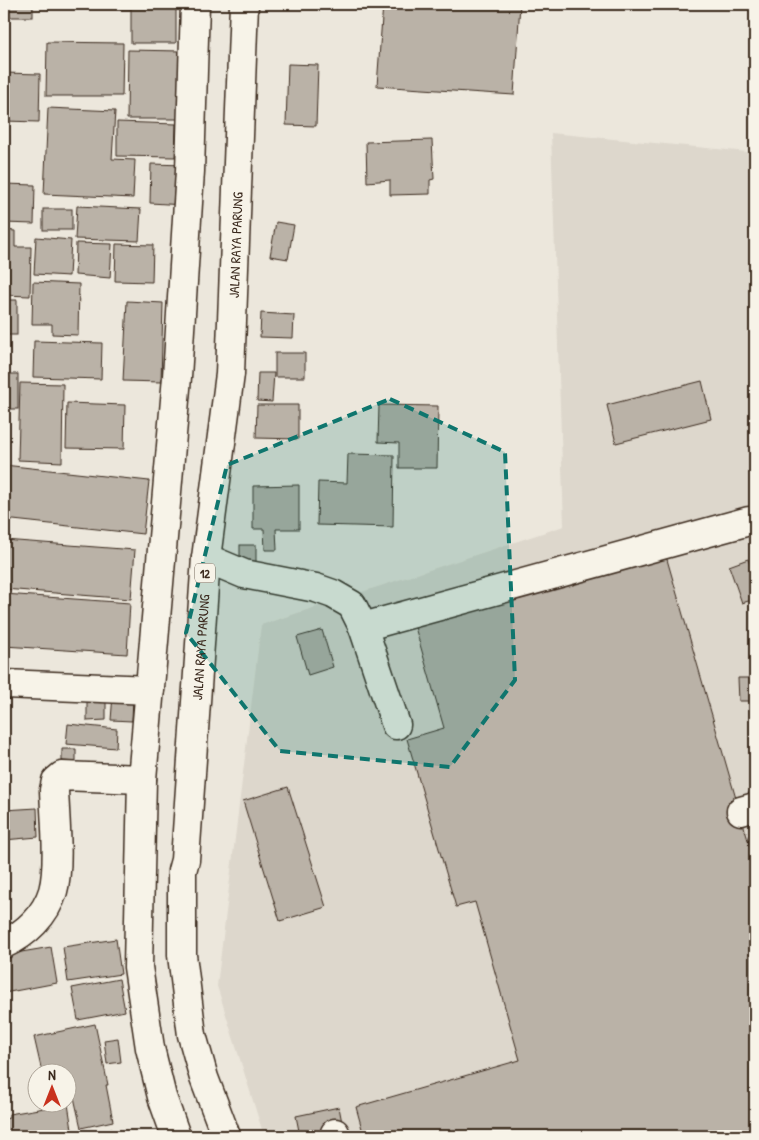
<svg xmlns="http://www.w3.org/2000/svg" width="759" height="1140" viewBox="0 0 759 1140" font-family="'Patrick Hand',sans-serif">
  <style>
    .built { fill: #ddd7cc }
    .building { fill: #bab2a7; stroke: #3b2a1e }
    .lines { fill: none; stroke-linecap: round; stroke-linejoin: round }
    .minor-casing { stroke: #3b2a1e; stroke-width: 31 }
    .highway-casing { stroke: #3b2a1e; stroke-width: 31 }
    .minor { stroke: #f7f3e8; stroke-width: 28 }
    .highway { stroke: #f7f3e8; stroke-width: 28 }
    .marked { fill: #0f766e; fill-opacity: 0.2; stroke: #0f766e; stroke-width: 4; stroke-dasharray: 10 6; stroke-linejoin: round }
    .labels { text-anchor: middle; dominant-baseline: central; stroke-width: 5; stroke-linejoin: round; paint-order: stroke }
    .shield { fill: #f7f3e8; stroke: #73665b; stroke-width: 1 }
    .shield-label { font-size: 12px; font-weight: bold; fill: #3b2a1e }
    .street-label { font-size: 14px; fill: #3b2a1e; stroke: #f7f3e8 }
  </style>
  <rect width="100%" height="100%" fill="#ece7dc"/>
  <filter id="ink" filterUnits="userSpaceOnUse"><feTurbulence type="fractalNoise" baseFrequency=".02" numOctaves="2"/><feDisplacementMap in="SourceGraphic" scale="10" xChannelSelector="R" yChannelSelector="G"/><feConvolveMatrix kernelMatrix="1 2 1 2 8 2 1 2 1" color-interpolation-filters="sRGB"/></filter>
  <g filter="url(#ink)">
    <polygon class="built" points="551,133 748,152 755,367 755,1136 264,1136 217,986 261,625 564,526"/>
    <g class="building">
      <rect x="4" y="4" width="29" height="13"/>
      <polygon points="85,4 176,4 176,43 131,43 131,9 85,9"/>
      <polygon points="383,4 520,4 514,95 377,86"/>
      <polygon points="47,42 123,43 122,96 46,96"/>
      <polygon points="128,50 181,51 180,119 127,119"/>
      <polygon points="288,64 318,65 316,126 286,125"/>
      <polygon points="4,73 40,74 39,122 4,121"/>
      <polygon points="48,108 115,111 112,159 135,160 133,198 44,194"/>
      <polygon points="117,122 176,124 175,157 117,156"/>
      <polygon points="432,140 434,179 430,180 430,194 390,195 390,180 367,182 366,142"/>
      <polygon points="151,164 185,165 184,205 150,203"/>
      <polygon points="4,184 35,185 34,224 4,223"/>
      <polygon points="77,206 141,209 139,241 75,239"/>
      <rect x="43" y="209" width="29" height="21"/>
      <polygon points="276,222 294,225 288,259 270,256"/>
      <polygon points="4,230 15,231 15,247 31,247 30,296 4,295"/>
      <polygon points="36,237 71,240 69,276 34,274"/>
      <polygon points="76,243 112,244 110,278 75,275"/>
      <polygon points="116,244 153,245 152,282 115,281"/>
      <polygon points="33,282 79,284 78,335 52,334 52,324 32,324"/>
      <rect x="4" y="300" width="13" height="35"/>
      <polygon points="127,301 163,303 161,382 123,381"/>
      <polygon points="261,313 294,315 293,338 260,337"/>
      <polygon points="34,341 102,343 101,379 33,377"/>
      <rect x="275" y="353" width="30" height="24"/>
      <polygon points="258,373 274,373 272,402 257,401"/>
      <rect x="4" y="374" width="14" height="35"/>
      <polygon points="702,381 711,419 616,443 607,405"/>
      <polygon points="20,383 63,384 62,462 18,460"/>
      <polygon points="67,403 125,405 124,449 66,448"/>
      <polygon points="257,405 298,405 298,439 256,438"/>
      <polygon points="379,405 438,406 437,468 399,468 399,443 378,442"/>
      <polygon points="348,454 394,455 393,527 317,525 318,482 347,483"/>
      <polygon points="4,465 149,481 143,534 4,519"/>
      <polygon points="299,485 299,529 276,529 277,550 265,550 264,529 253,529 253,486"/>
      <polygon points="4,540 135,550 131,599 4,589"/>
      <rect x="240" y="545" width="16" height="19"/>
      <polygon points="666,556 754,861 755,860 755,1007 753,1008 755,1016 755,1136 364,1136 356,1107 520,1060 475,902 456,907 407,739 444,728 415,627"/>
      <polygon points="748,559 755,578 755,599 742,603 729,566"/>
      <polygon points="4,594 130,603 127,654 4,646"/>
      <polygon points="322,630 333,667 308,675 297,637"/>
      <polygon points="738,678 752,678 752,701 739,701"/>
      <polygon points="113,695 133,696 132,721 111,720"/>
      <polygon points="106,698 106,720 87,721 87,699"/>
      <polygon points="68,724 117,729 116,748 66,744"/>
      <polygon points="62,749 76,749 76,762 62,761"/>
      <polygon points="288,787 326,907 280,921 243,801"/>
      <polygon points="37,808 38,837 4,840 4,810"/>
      <polygon points="4,855 9,935 4,935"/>
      <polygon points="116,939 121,974 68,982 63,947"/>
      <polygon points="51,947 57,983 4,993 4,955"/>
      <polygon points="119,979 125,1011 78,1020 72,988"/>
      <polygon points="95,1024 108,1085 106,1085 113,1121 81,1128 73,1093 68,1095 68,1072 42,1072 34,1037"/>
      <polygon points="118,1038 121,1062 107,1064 104,1040"/>
      <polygon points="68,1104 73,1136 4,1136 4,1119 9,1118 9,1114"/>
      <polygon points="339,1107 343,1128 300,1136 296,1116"/>
      <polygon points="112,1129 114,1136 85,1136"/>
    </g>
    <g class="lines">
      <defs>
        <g id="minor">
          <polyline points="206,558 244,574 316,588 333,594 352,605 363,627 396,725"/>
          <polyline points="363,627 749,521"/>
          <polyline points="4,684 150,690"/>
          <polyline points="741,811 755,807"/>
          <path d="M 4,944 C 26,934 46,915 53,891 C 60,866 55,817 54,790 L 56,781 L 62,776 L 142,779"/>
          <polyline points="335,1133 335,1136"/>
        </g>
        <g id="highway">
          <polyline points="176,1136 162,1097 150,1048 138,967 142,779 177,377 190,171 195,4"/>
          <path id="s1" d="M 226,1136 L 204,1078 L 192,1035 L 182,955 L 182,871 L 185,860 L 206,558 L 230,374 L 244,4"/>
        </g>
      </defs>
      <use href="#minor" class="minor-casing"/>
      <use href="#highway" class="highway-casing"/>
      <use href="#minor" class="minor"/>
      <use href="#highway" class="highway"/>
    </g>
  </g>
  <path class="marked" d="M 390,399 L 505,452 L 515,680 L 450,767 L 280,751 L 186,633 L 227,465 Z"/>
  <g class="labels">
    <rect class="shield" x="195" y="563.5" width="20" height="19" rx="4"/>
    <g class="shield-label">
      <text x="205" y="573">12</text>
    </g>
    <g class="street-label">
      <text stroke="none"><textPath href="#s1" startOffset="900">JALAN RAYA PARUNG</textPath></text>
      <text stroke="none"><textPath href="#s1" startOffset="496">JALAN RAYA PARUNG</textPath></text>
    </g>
  </g>
  <rect width="759" height="1140" fill="none" stroke="#f7f3e8" stroke-width="20"/>
  <rect x="10" y="10" width="739" height="1120" fill="none" stroke="#3b2a1e" stroke-width="2" filter="url(#ink)"/>
  <g transform="translate(52 1088)"><circle r="24" fill="#f7f3e8" stroke="#aca397"/>
  <path d="M0-4L9 19L0 12L-9 19Z" fill="#c8321e"/>
  <text y="-8" font-size="14" font-weight="bold" text-anchor="middle" fill="#3b2a1e">N</text>
  </g>
</svg>
